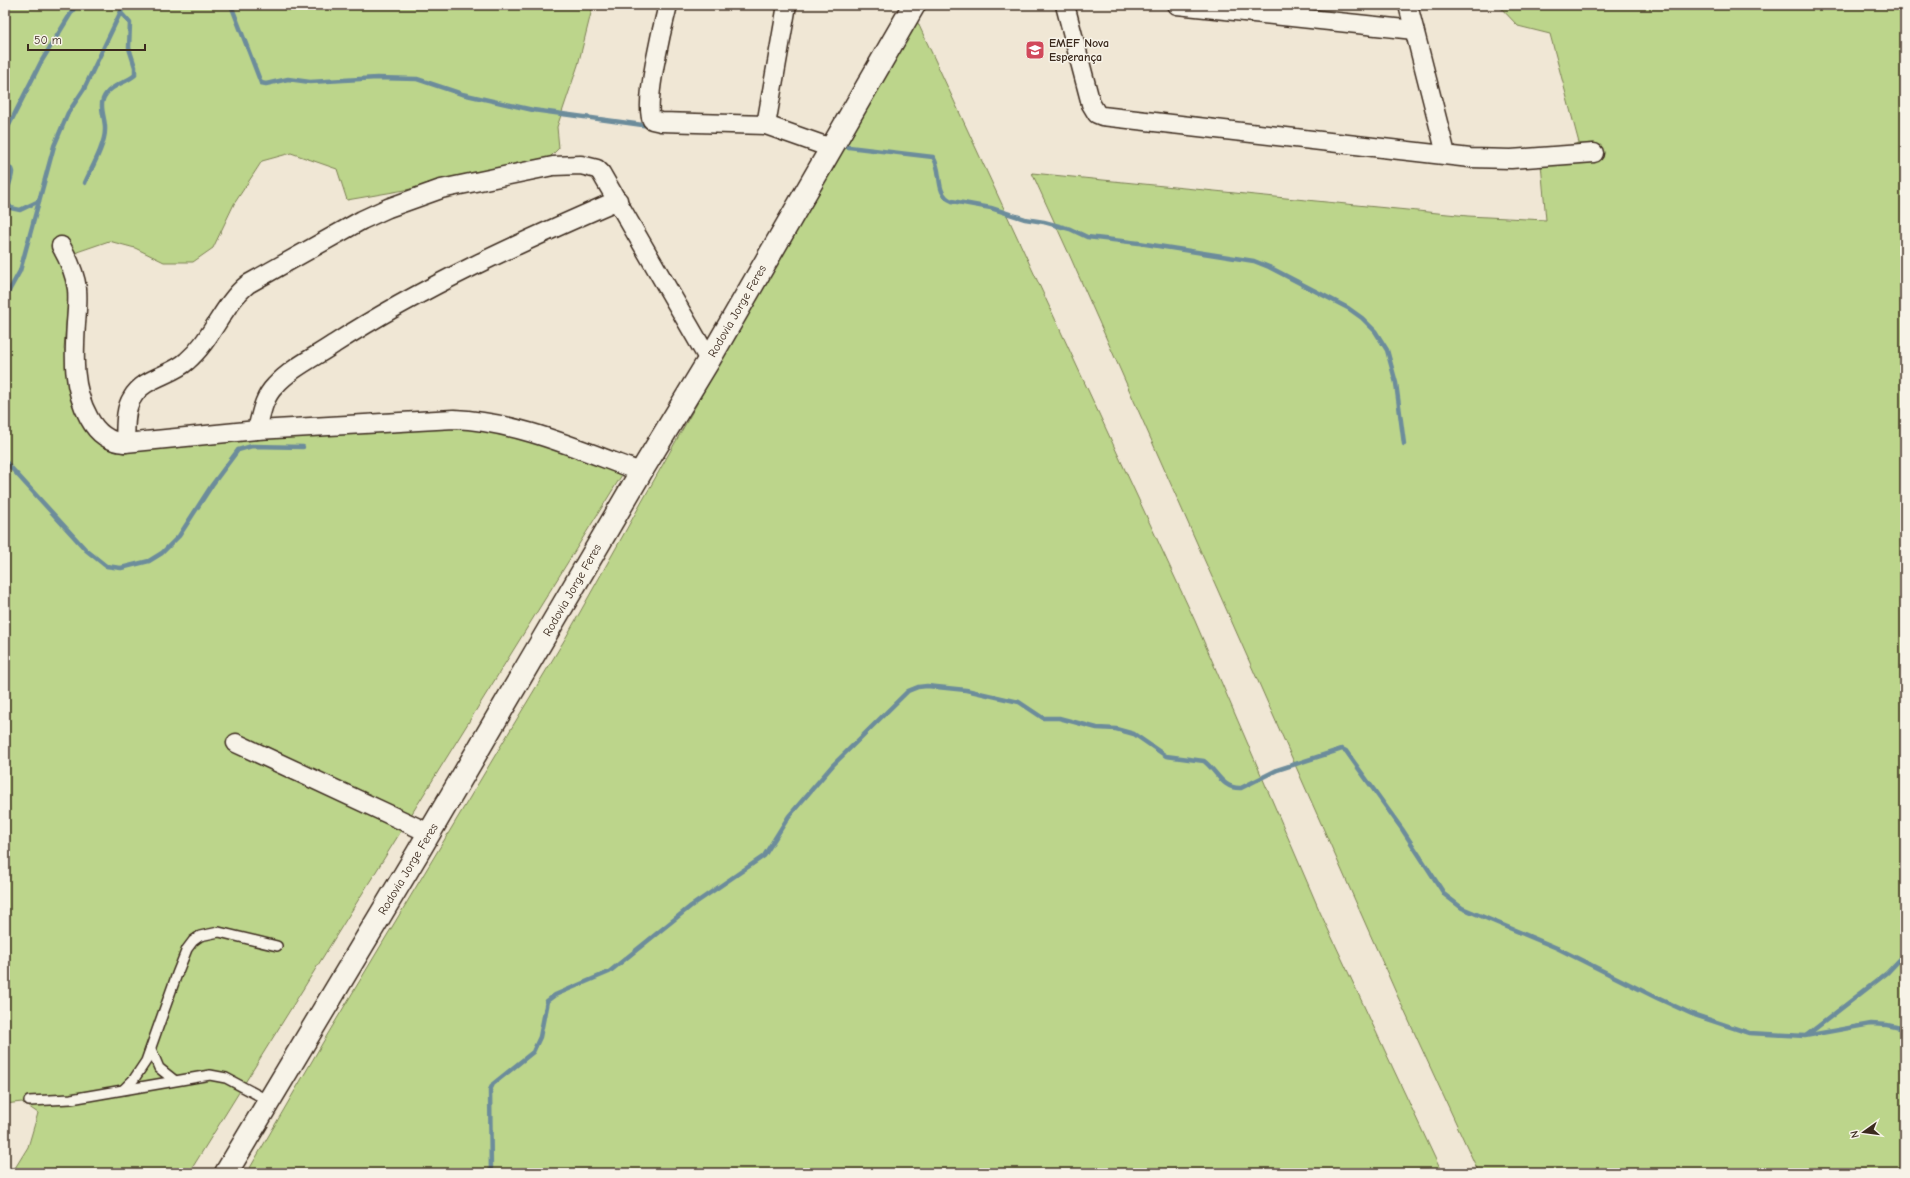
<svg xmlns="http://www.w3.org/2000/svg" width="1910" height="1178" viewBox="0 0 1910 1178" font-family="'Comic Neue',sans-serif">
  <style>
    .green { fill: #bcd58b; stroke: #7c8054 }
    .lines { fill: none; stroke-linecap: round; stroke-linejoin: round }
    .stream { stroke: #6c8c9b; stroke-width: 4.5 }
    .lane-casing { stroke: #3b2a1e; stroke-width: 12 }
    .street-casing { stroke: #3b2a1e; stroke-width: 21 }
    .secondary-casing { stroke: #3b2a1e; stroke-width: 25 }
    .lane { stroke: #f7f3e8; stroke-width: 9 }
    .street { stroke: #f7f3e8; stroke-width: 18 }
    .secondary { stroke: #f7f3e8; stroke-width: 22 }
    .labels { text-anchor: middle; dominant-baseline: central; stroke-width: 3; stroke-linejoin: round; paint-order: stroke }
    .poi-label { font-size: 12px; font-weight: bold; fill: #3b2a1e; stroke: #f7f3e8; text-anchor: start }
    .street-label { font-size: 12px; fill: #3b2a1e; stroke: #f7f3e8 }
  </style>
  <rect width="100%" height="100%" fill="#f0e7d5"/>
  <filter id="ink" filterUnits="userSpaceOnUse"><feTurbulence type="fractalNoise" baseFrequency=".025" numOctaves="2"/><feDisplacementMap in="SourceGraphic" scale="8" xChannelSelector="R" yChannelSelector="G"/><feConvolveMatrix kernelMatrix="1 2 1 2 8 2 1 2 1" color-interpolation-filters="sRGB"/></filter>
  <g filter="url(#ink)">
    <g class="green">
      <polygon points="5,5 593,5 578,65 557,127 559,148 550,157 521,170 347,200 337,169 291,153 262,161 234,204 213,248 193,262 164,262 135,248 109,241 77,252 69,291 64,348 73,383 87,413 114,432 138,435 468,421 625,470 189,1173 12,1173 28,1147 38,1113 22,1102 5,1104"/>
      <polygon points="1498,5 1905,5 1905,1173 1479,1173 1397,995 1069,254 1032,173 1468,216 1546,220 1540,153 1579,143 1550,34 1518,26"/>
      <polygon points="917,21 1195,621 1320,912 1442,1173 247,1173 326,1037 565,639 852,127"/>
    </g>
    <g class="lines">
      <g class="stream">
        <polyline points="231,5 261,83 266,84 288,79 310,82 377,78 417,79 462,94 533,110 650,126"/>
        <polyline points="5,133 41,62 76,5"/>
        <path d="M 840,146 L 933,157 C 943,170 934,194 952,201 L 991,208 L 1025,219 L 1044,222 L 1070,229 L 1087,237 L 1139,243 L 1254,261 L 1269,267 L 1348,308 L 1362,318 L 1375,331 L 1387,350 L 1396,383 L 1404,444"/>
        <path d="M 5,166 L 11,169 L 12,172 C 11,185 1,197 11,208 L 20,210 L 39,201"/>
        <path d="M 85,183 C 91,169 105,145 105,130 C 106,118 97,105 106,94 C 113,84 126,83 135,75 L 135,67 L 129,48 L 130,23 L 121,13"/>
        <polyline points="5,298 20,271 54,146 68,113 84,89 124,5"/>
        <polyline points="5,461 86,550 106,566 121,568 149,561 162,553 179,536 212,485 238,450 252,446 303,447"/>
        <polyline points="1807,1035 1887,973 1905,954"/>
        <path d="M 491,1173 L 490,1090 L 493,1084 L 533,1052 L 540,1037 L 547,1001 L 555,995 L 609,972 L 691,906 L 764,856 L 789,816 L 833,765 L 908,691 L 918,687 L 927,686 L 966,690 L 1019,702 L 1043,718 L 1059,718 L 1097,728 L 1116,729 L 1134,734 L 1166,756 L 1204,761 C 1217,771 1222,789 1241,788 L 1277,770 L 1342,749 L 1346,751 L 1402,829 L 1445,895 L 1462,908 L 1557,948 L 1657,998 L 1692,1014 L 1749,1033 L 1805,1036 L 1871,1024 L 1887,1025 L 1905,1029"/>
      </g>
      <defs>
        <g id="lane">
          <polyline points="151,1049 159,1068 174,1080"/>
          <polyline points="124,1089 134,1079 146,1061 177,974 187,949 193,941 200,936 219,932 277,946"/>
          <polyline points="29,1101 71,1099 210,1075 226,1078 269,1101"/>
        </g>
        <g id="street">
          <path d="M 668,5 C 663,24 643,106 652,120 L 661,122 L 766,125 L 831,148"/>
          <polyline points="1065,5 1091,104 1097,114 1102,116 1470,158 1511,159 1594,153"/>
          <polyline points="1177,5 1414,30"/>
          <polyline points="1408,5 1446,154"/>
          <polyline points="766,125 787,5"/>
          <path d="M 61,246 C 69,260 75,273 77,289 C 78,300 77,312 76,323 C 74,356 72,388 89,418 C 97,433 108,442 125,443 L 257,430 L 454,419 C 520,422 580,450 641,472"/>
          <path d="M 257,430 C 261,415 263,398 275,386 C 291,368 315,357 334,344 C 424,286 521,242 618,200"/>
          <path d="M 125,443 C 126,429 124,410 132,398 C 144,377 171,376 187,361 C 212,340 222,305 248,284 L 362,220 L 388,208 L 441,189 L 553,166 L 581,165 L 597,169 L 601,173 L 709,360"/>
          <polyline points="236,743 429,833"/>
        </g>
        <polyline id="secondary" points="226,1173 417,854 641,472 709,360 914,5"/>
      </defs>
      <use href="#lane" class="lane-casing"/>
      <use href="#street" class="street-casing"/>
      <use href="#secondary" class="secondary-casing"/>
      <use href="#lane" class="lane"/>
      <use href="#street" class="street"/>
      <use href="#secondary" class="secondary"/>
    </g>
  </g>
  <defs>
    <symbol id="school-square" viewBox="-11 -11 22 22"><rect x="-9" y="-9" width="18" height="18" rx="4" fill="#d1495b" stroke="#f7f3e8"/><path d="M0-5L7-2L0 1L-7-2ZM-4 1L0 2.5L4 1V4Q0 6-4 4Z" fill="#fff"/></symbol>
  </defs>
  <g fill-rule="evenodd">
    <use href="#school-square" x="1024" y="39" width="22" height="22"/>
  </g>
  <g class="labels">
    <g class="poi-label">
      <text x="1049" y="43">EMEF Nova<tspan x="1049" dy="14">Esperança</tspan></text>
    </g>
    <g class="street-label">
      <text transform="translate(737 311) rotate(-60)">Rodovia Jorge Feres</text>
      <text transform="translate(572 590) rotate(-60)">Rodovia Jorge Feres</text>
      <text transform="translate(408 869) rotate(-59)">Rodovia Jorge Feres</text>
    </g>
  </g>
  <rect width="1910" height="1178" fill="none" stroke="#f7f3e8" stroke-width="20"/>
  <rect x="10" y="10" width="1890" height="1158" fill="none" stroke="#3b2a1e" stroke-width="1.5" filter="url(#ink)"/>
  <g transform="translate(1864 1132) rotate(256)" stroke="#f7f3e8" stroke-width="3" paint-order="stroke">
  <path d="M0-3L7 15L0 10L-7 15Z" fill="#3b2a1e"/>
  <text y="-6" font-size="11" font-weight="bold" text-anchor="middle" fill="#3b2a1e">N</text>
  </g>
  <path d="M28 44v6h117v-6" fill="none" stroke="#3b2a1e" stroke-width="2"/>
  <text x="34" y="44" font-size="12" fill="#3b2a1e" stroke="#f7f3e8" stroke-width="3" paint-order="stroke">50 m</text>
</svg>
